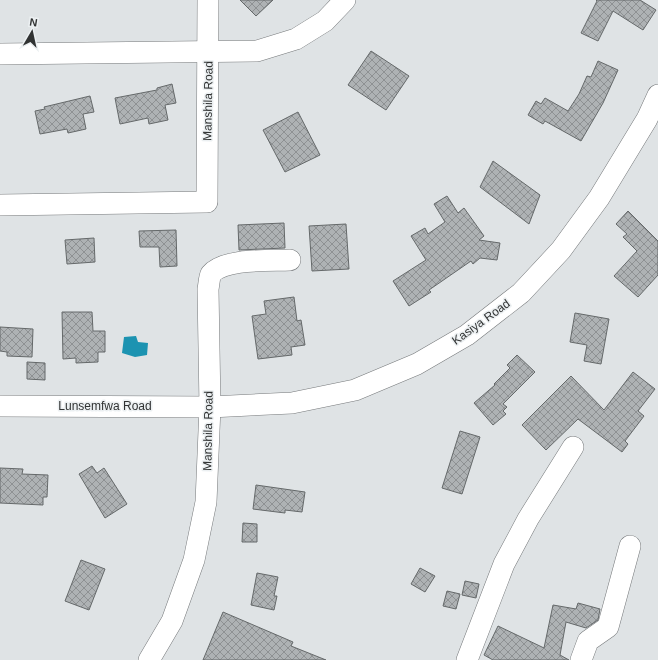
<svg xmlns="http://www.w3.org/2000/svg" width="658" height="660" viewBox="0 0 658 660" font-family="Arial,sans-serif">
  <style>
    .water { fill: #1c93b1 }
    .building { fill: url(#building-cross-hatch); stroke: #65696a }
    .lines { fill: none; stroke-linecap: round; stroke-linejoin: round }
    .minor-casing { stroke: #76797b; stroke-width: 22 }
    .minor { stroke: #fff; stroke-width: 21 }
    .labels { text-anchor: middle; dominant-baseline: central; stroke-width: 3; stroke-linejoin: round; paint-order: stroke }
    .street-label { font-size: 12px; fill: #313333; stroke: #ecf0f2 }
  </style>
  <defs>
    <pattern id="building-cross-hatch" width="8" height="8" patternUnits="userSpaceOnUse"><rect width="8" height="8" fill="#aeb2b4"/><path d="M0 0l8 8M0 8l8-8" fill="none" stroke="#8e9193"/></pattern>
  </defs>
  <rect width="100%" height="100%" fill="#dfe3e5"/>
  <polygon class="water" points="136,336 138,342 148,343 147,355 135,357 122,353 124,337"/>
  <g class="building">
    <polygon points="240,0 273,0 256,16"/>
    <polygon points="596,0 640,0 656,10 643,30 613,11 598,41 581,33 597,1"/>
    <polygon points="371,51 409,76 386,110 348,85"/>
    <polygon points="598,61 618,70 603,103 581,141 545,121 543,124 528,115 536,101 541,104 545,98 568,111 579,94 587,76 591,77"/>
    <polygon points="172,84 176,103 165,105 168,120 149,124 148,118 120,124 115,98 157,90 157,88"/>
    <polygon points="90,96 94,112 83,114 86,129 68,133 67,129 40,134 35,111 45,109 44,107"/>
    <polygon points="298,112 320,155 285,172 263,130"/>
    <polygon points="493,161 540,195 529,224 480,187"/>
    <polygon points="447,196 458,213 464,208 484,236 479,240 500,243 497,260 480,258 473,264 471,261 429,290 431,292 409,306 393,281 426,260 411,236 425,228 428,234 445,222 434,204"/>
    <polygon points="628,211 658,241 658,275 638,297 614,276 637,251 623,237 627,234 616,224"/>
    <polygon points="284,223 285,248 239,250 238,225"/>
    <polygon points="346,224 349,269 312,271 309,226"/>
    <polygon points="176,230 177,266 160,267 159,247 140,247 139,231"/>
    <polygon points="94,238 95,262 67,264 65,240"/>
    <polygon points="294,297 297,321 301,320 305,345 291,347 292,355 258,359 252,316 266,314 264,301"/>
    <polygon points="62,312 92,312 93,331 105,331 105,352 98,352 98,362 76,363 76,358 63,359"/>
    <polygon points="575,313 609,319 601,364 584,361 587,345 570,342"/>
    <polygon points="0,327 33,329 32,357 7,356 7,352 0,351"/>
    <polygon points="517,355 535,372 503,404 507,407 503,411 506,414 493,425 474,403 495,385 494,384 510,368 507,365"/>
    <polygon points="27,362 45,363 45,380 27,379"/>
    <polygon points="633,372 655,389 638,411 644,416 625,441 628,444 622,452 578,419 546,450 522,425 571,376 604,410"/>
    <polygon points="460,431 480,437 462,494 442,488"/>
    <polygon points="92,466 97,473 104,468 127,504 105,518 79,474"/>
    <polygon points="0,468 23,469 22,474 48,475 47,497 43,497 43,505 0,503"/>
    <polygon points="256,485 305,492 302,512 285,510 285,513 253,509"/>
    <polygon points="243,523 257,524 257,542 242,542"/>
    <polygon points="81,560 105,569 89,610 65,601"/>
    <polygon points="420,568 435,576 425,592 411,584"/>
    <polygon points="257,573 278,577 274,596 277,596 274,610 251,605"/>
    <polygon points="465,581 479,584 476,598 462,595"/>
    <polygon points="447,591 460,594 456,609 443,606"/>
    <polygon points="578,603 600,609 598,620 586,628 566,622 560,655 569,660 493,660 484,655 498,626 544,648 553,605 576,609"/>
    <polygon points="223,612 293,642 291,646 326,660 203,660"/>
  </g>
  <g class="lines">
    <defs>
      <g id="minor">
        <polyline points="0,54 257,51 296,39 325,21 345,0"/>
        <polyline points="0,205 207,202 208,0"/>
        <polyline points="0,406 210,407 292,403 355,390 417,364 467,335 521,293 561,250 599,198 647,119 658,95"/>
        <path d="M 149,660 L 172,621 L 194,560 L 206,502 L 210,407 L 208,289 C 209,285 209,278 211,274 C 224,258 270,261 290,260"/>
        <polyline points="467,660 504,564 528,519 573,447"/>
        <polyline points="581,660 588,641 608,627 630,546"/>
      </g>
    </defs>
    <use href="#minor" class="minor-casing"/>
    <use href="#minor" class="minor"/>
  </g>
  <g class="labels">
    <g class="street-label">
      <text transform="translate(208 101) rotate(-89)">Manshila Road</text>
      <text transform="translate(481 322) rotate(-36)">Kasiya Road</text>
      <text x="105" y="406">Lunsemfwa Road</text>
      <text transform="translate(208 431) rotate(-89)">Manshila Road</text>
    </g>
  </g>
  <g transform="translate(32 32) rotate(9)" stroke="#ecf0f2" stroke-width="3" paint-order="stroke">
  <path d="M0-3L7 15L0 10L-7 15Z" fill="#313333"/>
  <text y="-6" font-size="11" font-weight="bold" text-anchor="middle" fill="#313333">N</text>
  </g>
</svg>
